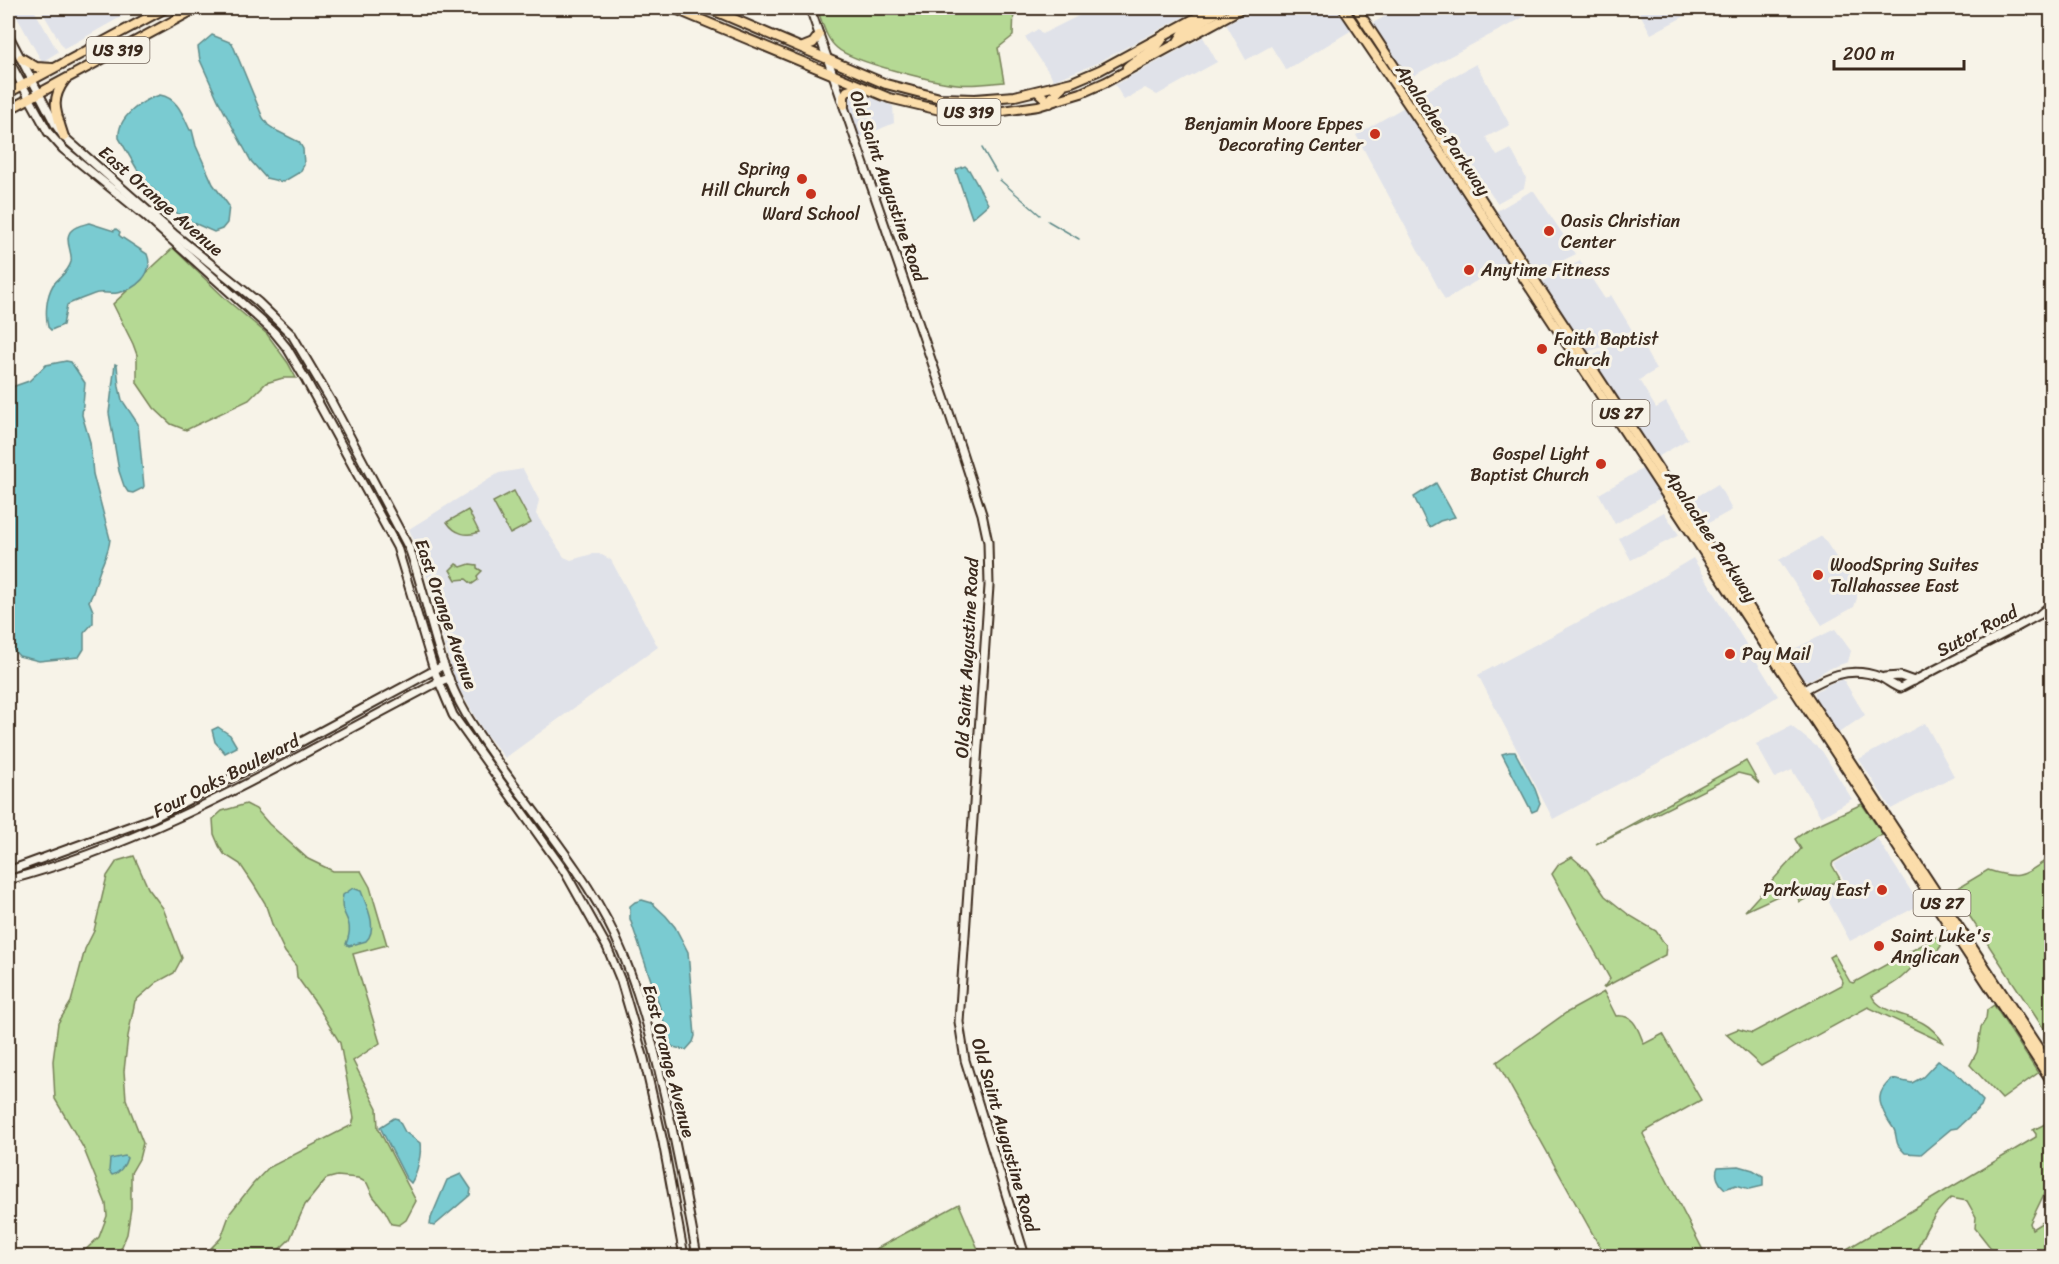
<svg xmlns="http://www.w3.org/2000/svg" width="2059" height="1264" viewBox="0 0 2059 1264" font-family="Sriracha,sans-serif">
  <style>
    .built { fill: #e0e2e9 }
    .green { fill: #b5d994; stroke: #788259; stroke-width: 1.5 }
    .water { fill: #7acbd1; stroke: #618b89; stroke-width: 1.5 }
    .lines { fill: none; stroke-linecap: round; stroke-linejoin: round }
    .stream { stroke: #618b89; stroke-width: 1.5 }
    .secondary-casing { stroke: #3b2a1e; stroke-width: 11 }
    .primary-casing { stroke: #3b2a1e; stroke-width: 12 }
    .secondary { stroke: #f7f3e8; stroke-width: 7 }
    .primary { stroke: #fbddab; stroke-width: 8 }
    .poi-dot { fill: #c8321e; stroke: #f7f3e8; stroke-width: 2 }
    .labels { text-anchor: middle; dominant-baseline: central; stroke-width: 6; stroke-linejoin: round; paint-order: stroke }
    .shield { fill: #f7f3e8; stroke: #73665b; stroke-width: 1.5 }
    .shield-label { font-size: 16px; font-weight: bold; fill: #3b2a1e }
    .poi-label { font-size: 18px; fill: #3b2a1e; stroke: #f7f3e8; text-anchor: start }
    .street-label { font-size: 18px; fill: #3b2a1e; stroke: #f7f3e8 }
  </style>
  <rect width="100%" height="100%" fill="#f7f3e8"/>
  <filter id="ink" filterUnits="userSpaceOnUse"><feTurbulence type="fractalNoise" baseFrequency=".0167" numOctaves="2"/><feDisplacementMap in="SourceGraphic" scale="12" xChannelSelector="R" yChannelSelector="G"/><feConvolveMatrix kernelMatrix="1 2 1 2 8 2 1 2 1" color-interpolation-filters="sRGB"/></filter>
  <g filter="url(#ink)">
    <g class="built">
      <polygon points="18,8 33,8 58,52 42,62 13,10"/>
      <polygon points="40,8 125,8 128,13 64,49"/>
      <polygon points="1094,8 1200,8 1093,65 1054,80 1025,37 1038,29 1042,34"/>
      <polygon points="1257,8 1338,8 1352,30 1286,70 1271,46 1246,60 1226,24"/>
      <polygon points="1400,8 1541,8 1407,79 1373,23"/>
      <polygon points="1637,8 1700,8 1651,34"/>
      <polygon points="1203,37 1217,62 1157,95 1145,88 1124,100 1115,85"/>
      <polygon points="1476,64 1510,125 1486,137 1497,156 1511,149 1526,178 1524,188 1497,203 1421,94"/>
      <polygon points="855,91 893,106 894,123 859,138 846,95"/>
      <polygon points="1406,106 1509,261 1445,300 1356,135"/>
      <polygon points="1531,191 1534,191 1576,254 1536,274 1533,266 1495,212"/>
      <polygon points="1580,261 1605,299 1611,295 1632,330 1602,347 1587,352 1542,284 1544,281"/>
      <polygon points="1636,333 1656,370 1639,380 1656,408 1666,402 1688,439 1656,458 1591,359 1594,355"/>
      <polygon points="1644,468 1662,497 1615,524 1599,494"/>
      <polygon points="523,469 539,500 536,514 564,557 571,560 592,554 600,554 611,560 658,647 505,758 484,732 455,682 423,561 409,529 499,473"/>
      <polygon points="1718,484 1732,510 1701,527 1686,503"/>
      <polygon points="1664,512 1679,535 1631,560 1619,538"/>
      <polygon points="1822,536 1857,589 1857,598 1854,607 1822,625 1779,560"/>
      <polygon points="1693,558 1778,696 1748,715 1553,819 1478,675 1650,584"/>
      <polygon points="1835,629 1851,651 1848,662 1828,669 1810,680 1802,680 1786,653"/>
      <polygon points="1843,679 1865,715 1837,734 1815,697 1815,692 1827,685"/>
      <polygon points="1925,723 1954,776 1891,809 1859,759"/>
      <polygon points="1791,726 1822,751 1852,799 1821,817 1792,770 1775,778 1756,744"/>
      <polygon points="1877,838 1920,905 1850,941 1824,893 1845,882 1834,864"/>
    </g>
    <g class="green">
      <path d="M 821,8 L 1014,8 L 1013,36 L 998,48 L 1004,82 C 989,83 973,86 957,84 C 935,82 852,62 837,48 C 826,39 823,24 818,11 Z"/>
      <polygon points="173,248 228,301 267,334 288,363 296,378 283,378 266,383 249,400 186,430 171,424 154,408 137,383 137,355 133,344 113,304"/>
      <polygon points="514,491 531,523 510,534 493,502"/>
      <path d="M 468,510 L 479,532 C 467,537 455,534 447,522 Z"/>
      <polygon points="456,564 461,567 470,564 477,565 477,568 482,571 477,576 478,580 472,584 466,579 456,580 450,570"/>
      <polygon points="1746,761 1759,784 1750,776 1738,773 1596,844"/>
      <polygon points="246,804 256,809 269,824 308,859 333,871 361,871 370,887 387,945 353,954 380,1043 353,1061 377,1108 378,1128 416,1201 406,1220 399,1225 392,1224 385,1211 373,1196 367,1183 358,1178 337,1176 326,1179 305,1205 290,1239 272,1256 203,1256 221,1238 230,1213 253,1184 268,1168 352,1125 354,1118 340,1043 317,1005 297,977 296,966 285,952 273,927 265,903 254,885 240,864 224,854 219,846 214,834 213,819 222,811"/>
      <polygon points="1862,804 1883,835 1876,837 1833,862 1832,865 1840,879 1800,902 1793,889 1745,911 1801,849 1795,839 1812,827"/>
      <polygon points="134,856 148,888 163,908 182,958 174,973 157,982 135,1001 128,1036 124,1071 126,1099 143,1143 139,1159 131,1173 131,1208 127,1234 118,1256 79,1256 99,1237 107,1216 106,1204 83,1147 55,1099 53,1061 58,1023 71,1002 85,949 94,931 107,876 117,861"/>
      <polygon points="1572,857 1587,870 1605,896 1629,915 1656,931 1666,946 1665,955 1603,988 1610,979 1552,874 1559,864"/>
      <path d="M 2051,857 L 2051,1040 L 1953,891 L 1988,870 C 2022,881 2023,875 2051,857 Z"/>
      <path d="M 1938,936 L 1941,946 L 1936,953 C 1917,959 1915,966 1901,978 C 1893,985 1881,991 1872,996 C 1880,1013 1908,1014 1923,1023 C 1932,1028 1938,1035 1944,1043 L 1868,1007 L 1761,1066 L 1726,1034 L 1738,1029 L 1752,1033 L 1842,985 L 1843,982 L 1829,957 L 1834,954 L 1850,982 L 1853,983 Z"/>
      <path d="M 1604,992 L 1616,1016 C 1635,1014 1638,1030 1644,1044 L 1663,1034 L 1701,1100 L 1644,1132 L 1643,1134 L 1706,1256 L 1605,1256 L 1497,1062 L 1566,1013 Z"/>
      <polygon points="1994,1005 2038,1073 2002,1099 1970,1065 1977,1052 1981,1027 1986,1019 1987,1010"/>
      <path d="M 2051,1121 L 2051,1185 L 2047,1188 L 2030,1223 L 2032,1229 L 2051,1217 L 2051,1252 L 2043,1256 L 1987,1256 L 1994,1252 L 1975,1228 L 1976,1217 L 1967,1201 L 1951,1198 C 1932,1214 1923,1234 1914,1256 L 1835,1256 L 2036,1137 L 2036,1134 L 2033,1130 Z"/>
      <polygon points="959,1204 981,1256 942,1256 940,1253 936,1256 863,1256"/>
    </g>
    <g class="water">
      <polygon points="212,35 232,43 263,118 268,125 277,131 299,142 303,149 304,165 300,172 283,182 266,178 251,161 218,100 200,60 198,47"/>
      <path d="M 160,95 C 178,98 183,116 190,130 L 192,130 L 196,146 L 213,184 L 229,206 L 227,223 L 222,229 L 214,232 L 185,219 L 160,200 L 154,190 L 145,183 L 119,138 C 117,117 142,100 160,95 Z"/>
      <polygon points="965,166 969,170 988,204 972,218 956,171 957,169"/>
      <path d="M 89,223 L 114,231 L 116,229 L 120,232 L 119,235 L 121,237 L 147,254 C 155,274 135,290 117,293 C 111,294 104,292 98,293 C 96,293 70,303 67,305 L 63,325 L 51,330 L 48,327 C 45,315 46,297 53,285 C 59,277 68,273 71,262 C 73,253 65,242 69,234 C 72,227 82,225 89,223 Z"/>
      <path d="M 66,361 L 71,362 L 85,383 L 82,415 L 90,442 L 93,474 L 110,539 C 109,552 103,561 99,573 C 95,584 95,591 89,601 L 93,611 L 93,623 L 84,633 L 84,649 L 79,657 L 39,661 L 19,656 L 8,644 L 8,392 L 12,387 L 29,381 L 46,365 Z"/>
      <polygon points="115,364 117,365 119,387 122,400 138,424 144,486 143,488 133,493 128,492 124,486 119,471 109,413"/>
      <polygon points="1436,483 1455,517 1440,521 1430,527 1428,526 1414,497"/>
      <polygon points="218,727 230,735 237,747 225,753 215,742 212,730"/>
      <polygon points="1509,752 1515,752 1535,789 1540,803 1537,810 1532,812 1502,754"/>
      <path d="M 353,888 L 361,891 C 366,905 379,929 366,941 L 349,946 L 346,944 C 357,917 337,917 343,895 Z"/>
      <polygon points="642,900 652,903 666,916 675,927 688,952 695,1036 693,1042 686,1050 673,1047 670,1044 657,998 630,919 630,906 635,902"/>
      <path d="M 1938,1061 L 1951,1068 L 1983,1101 L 1981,1106 L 1957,1128 L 1951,1129 L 1921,1154 L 1905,1153 C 1895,1143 1898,1144 1895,1132 C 1894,1128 1890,1124 1888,1120 C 1877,1102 1876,1092 1892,1079 L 1912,1083 L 1923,1077 Z"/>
      <path d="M 394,1118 L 398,1119 L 405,1132 L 420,1143 C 422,1153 417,1174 411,1183 L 406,1178 L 380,1127 Z"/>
      <path d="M 125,1156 L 127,1158 C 125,1165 120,1173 112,1175 L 109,1171 L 110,1159 Z"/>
      <path d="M 1739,1166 L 1753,1170 L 1763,1176 L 1763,1186 L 1750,1189 L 1736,1185 L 1725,1189 C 1719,1184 1714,1175 1718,1167 Z"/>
      <polygon points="461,1174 471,1189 470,1195 434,1226 430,1225 431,1218 447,1180"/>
    </g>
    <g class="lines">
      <g class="stream">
        <polyline points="982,148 996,172"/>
        <polyline points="1000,180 1040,215"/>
        <polyline points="1048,221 1079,239"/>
      </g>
      <defs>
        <g id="secondary">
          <polyline points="810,8 946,403 982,514 988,542 989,586 959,1022 965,1060 1025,1256"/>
          <path d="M 8,34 L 55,124 L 64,137 L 174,234 L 258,302 L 292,335 L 331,401 L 409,548 C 429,602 436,664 466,714 C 512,791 577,856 615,936 C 638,986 652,1039 664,1092 C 677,1147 687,1201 697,1256"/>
          <polyline points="8,59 48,132 63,149 144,215 274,332 287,348 306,380 397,547 434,670 453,715 565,872 607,947 621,981 644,1059 663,1142 684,1256"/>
          <polyline points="1885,677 1900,676 1914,681"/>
          <path d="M 1799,693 C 1826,677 1849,665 1880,677 C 1887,680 1893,686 1900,688 L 2015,628 L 2039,615 L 2052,604"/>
          <polyline points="8,871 153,818 288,749 444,665"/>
          <path d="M 8,880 C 124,849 228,795 333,738 C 368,719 403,701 438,682 L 449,678"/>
        </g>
        <g id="primary">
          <polyline points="673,8 889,98 940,110 996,112 1038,106 1081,93 1106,82 1242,8"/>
          <polyline points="708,8 886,84 940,98 975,99 1015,96 1072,82 1100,70 1214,8"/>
          <polyline points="1343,8 1452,169 2052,1082"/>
          <polyline points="1356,8 2052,1069"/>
          <polyline points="1177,43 1183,33 1224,8"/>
          <polyline points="803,47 813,43 819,35"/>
          <polyline points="21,58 36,67 53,68"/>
          <path d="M 1127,67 C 1138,56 1161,49 1164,35"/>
          <polyline points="8,84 10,63"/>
          <polyline points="1038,92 1050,103 1052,97 1062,87"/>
          <polyline points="8,93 166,8"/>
          <polyline points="844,105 844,96 847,91 860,87"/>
          <polyline points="8,110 197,8"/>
          <path d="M 64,137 C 57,114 49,101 65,80"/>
        </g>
      </defs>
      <use href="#secondary" class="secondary-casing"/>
      <use href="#primary" class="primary-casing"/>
      <use href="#secondary" class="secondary"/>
      <use href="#primary" class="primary"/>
    </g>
  </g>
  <g class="poi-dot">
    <circle cx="1375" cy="134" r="6"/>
    <circle cx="802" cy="179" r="6"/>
    <circle cx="811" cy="194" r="6"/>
    <circle cx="1549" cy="231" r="6"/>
    <circle cx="1469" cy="270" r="6"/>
    <circle cx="1542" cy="349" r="6"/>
    <circle cx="1601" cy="464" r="6"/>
    <circle cx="1818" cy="575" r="6"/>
    <circle cx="1730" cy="654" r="6"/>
    <circle cx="1882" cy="890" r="6"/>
    <circle cx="1879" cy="946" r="6"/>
  </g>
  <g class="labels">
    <g class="shield">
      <rect x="86.5" y="37" width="63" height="26" rx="4.5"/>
      <rect x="937.5" y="99" width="63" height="26" rx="4.5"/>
      <rect x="1592.5" y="400" width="57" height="26" rx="4.5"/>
      <rect x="1913.5" y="890" width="57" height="26" rx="4.5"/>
    </g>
    <g class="shield-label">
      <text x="118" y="50">US 319</text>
      <text x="969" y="112">US 319</text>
      <text x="1621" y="413">US 27</text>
      <text x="1942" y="903">US 27</text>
    </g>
    <g class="poi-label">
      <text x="1363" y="124" text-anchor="end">Benjamin Moore Eppes<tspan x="1363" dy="21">Decorating Center</tspan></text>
      <text x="790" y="169" text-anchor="end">Spring<tspan x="790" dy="21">Hill Church</tspan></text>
      <text x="811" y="214" text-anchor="middle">Ward School</text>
      <text x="1561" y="221">Oasis Christian<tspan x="1561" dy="21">Center</tspan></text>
      <text x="1481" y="270">Anytime Fitness</text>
      <text x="1554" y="339">Faith Baptist<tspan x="1554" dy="21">Church</tspan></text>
      <text x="1589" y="454" text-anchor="end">Gospel Light<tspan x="1589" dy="21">Baptist Church</tspan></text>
      <text x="1830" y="565">WoodSpring Suites<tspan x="1830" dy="21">Tallahassee East</tspan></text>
      <text x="1742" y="654">Pay Mail</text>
      <text x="1870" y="890" text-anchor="end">Parkway East</text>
      <text x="1891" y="936">Saint Luke's<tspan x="1891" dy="21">Anglican</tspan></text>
    </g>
    <g class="street-label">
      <text transform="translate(1443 130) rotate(56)">Apalachee Parkway</text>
      <text transform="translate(888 186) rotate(71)">Old Saint Augustine Road</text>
      <text transform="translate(161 201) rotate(41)">East Orange Avenue</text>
      <text transform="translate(1711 536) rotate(57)">Apalachee Parkway</text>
      <text transform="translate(446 614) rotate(71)">East Orange Avenue</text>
      <text transform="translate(1977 631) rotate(-28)">Sutor Road</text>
      <text transform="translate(967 658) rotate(-87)">Old Saint Augustine Road</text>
      <text transform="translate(226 776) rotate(-27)">Four Oaks Boulevard</text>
      <text transform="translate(669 1061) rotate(75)">East Orange Avenue</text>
      <text transform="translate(1005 1135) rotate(74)">Old Saint Augustine Road</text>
    </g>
  </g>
  <rect width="2059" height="1264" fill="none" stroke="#f7f3e8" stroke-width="30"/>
  <rect x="15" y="15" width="2029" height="1234" fill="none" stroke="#3b2a1e" stroke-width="2" filter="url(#ink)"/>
  <path d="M1834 60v9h130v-9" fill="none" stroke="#3b2a1e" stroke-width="3"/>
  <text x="1843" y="60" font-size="18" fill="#3b2a1e" stroke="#f7f3e8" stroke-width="4.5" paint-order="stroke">200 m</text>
</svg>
